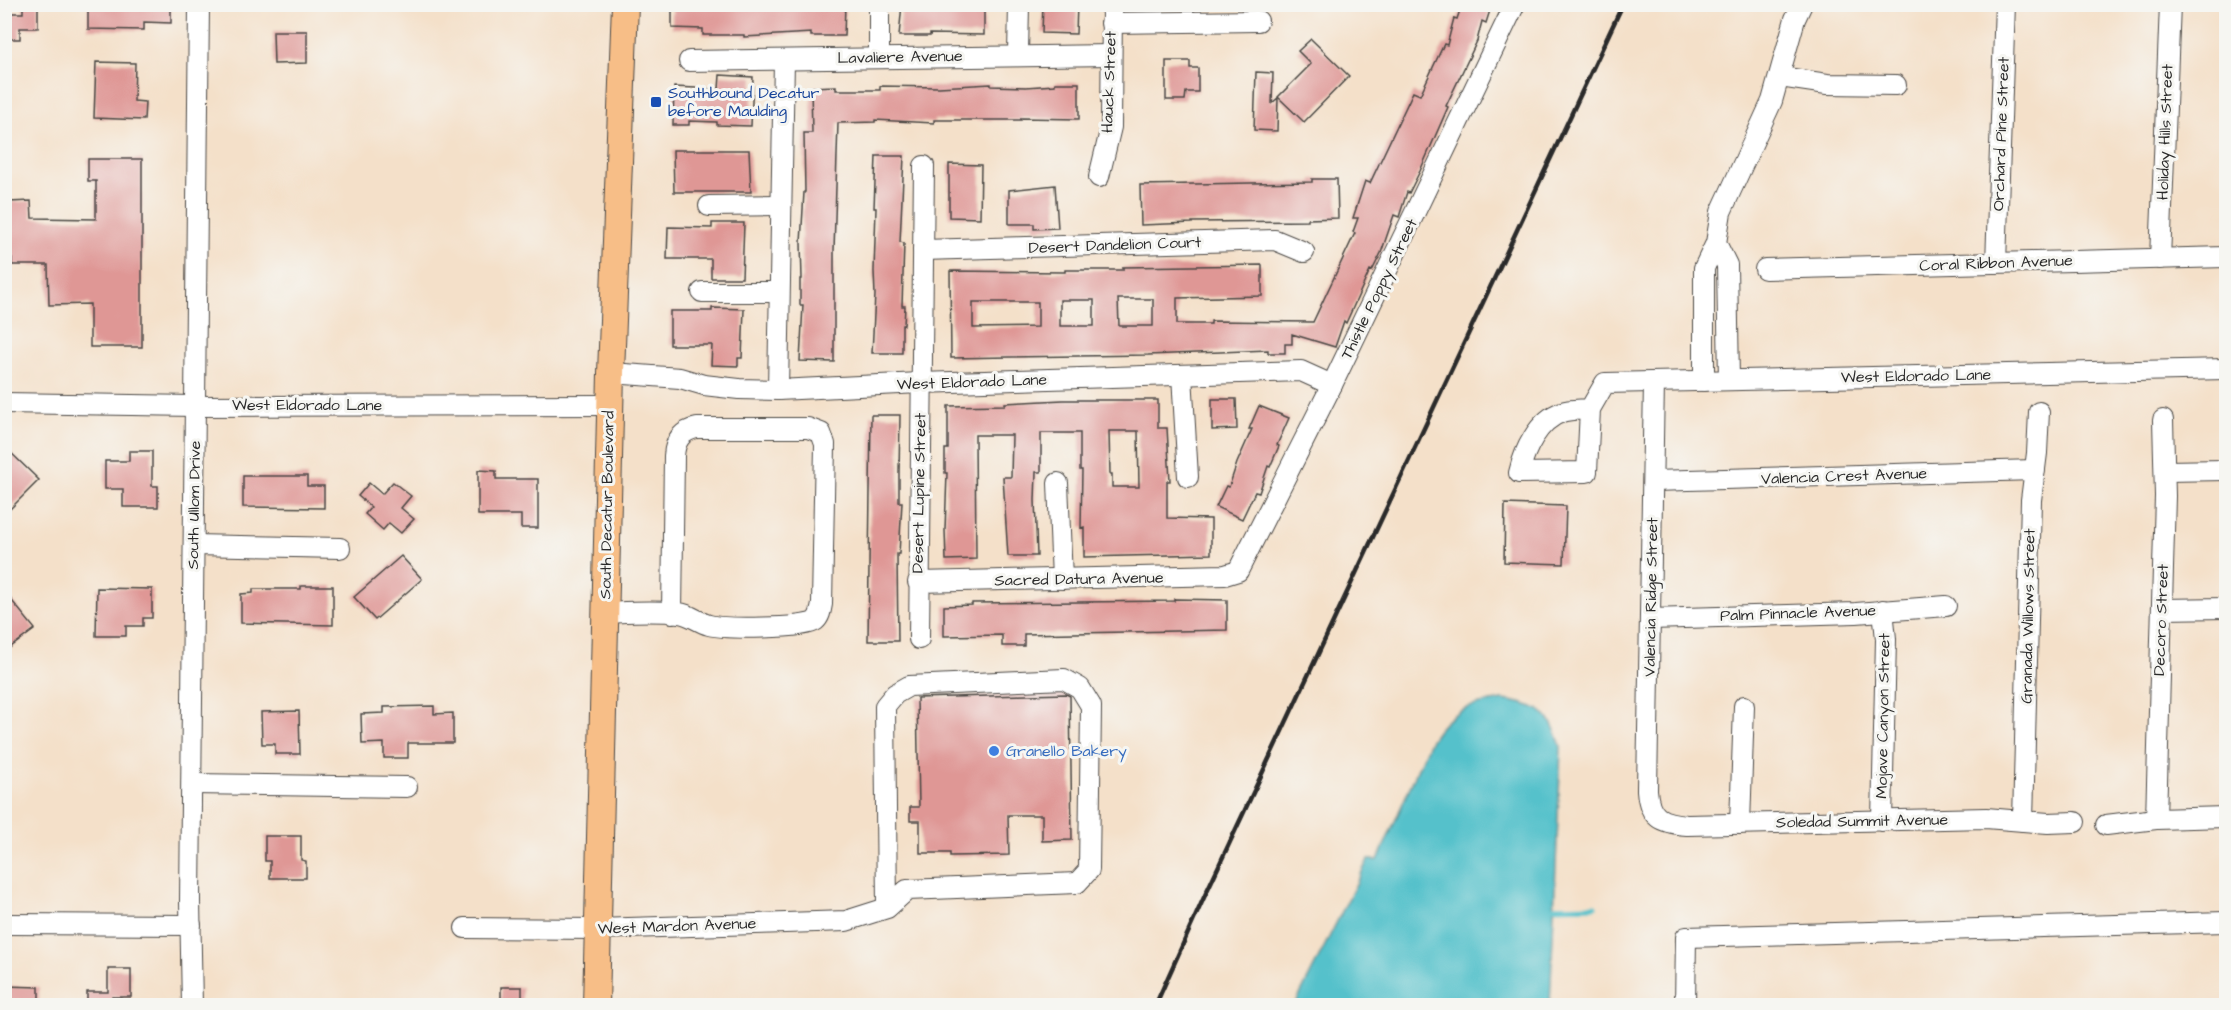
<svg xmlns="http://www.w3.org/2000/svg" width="2231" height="1010" viewBox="0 0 2231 1010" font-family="'Architects Daughter',sans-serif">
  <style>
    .water { fill: #54c1cb; stroke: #40767b; stroke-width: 1.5 }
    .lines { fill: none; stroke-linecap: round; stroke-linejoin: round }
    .stream { stroke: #54c1cb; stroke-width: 5 }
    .building { fill: #df9795; fill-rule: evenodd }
    .minor-casing { stroke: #494643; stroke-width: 22 }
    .major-casing { stroke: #494643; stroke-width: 28 }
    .minor { stroke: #fff; stroke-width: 20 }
    .major { stroke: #f7be87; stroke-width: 26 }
    .rail { stroke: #2b2b2b; stroke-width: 4.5 }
    .transit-dot { fill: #1a4fb4; stroke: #f6f6f2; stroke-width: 2 }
    .shop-dot { fill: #3f7fe0; stroke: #f6f6f2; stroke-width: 2 }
    .labels { text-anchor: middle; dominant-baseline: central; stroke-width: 6; stroke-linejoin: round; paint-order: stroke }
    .street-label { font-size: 16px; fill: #2b2b2b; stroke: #f6f6f2 }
    .transit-label { font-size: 16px; fill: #164399; stroke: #f6f6f2; text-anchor: start }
    .shop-label { font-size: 16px; fill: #366cbe; stroke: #f6f6f2; text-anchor: start }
  </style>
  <rect width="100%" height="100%" fill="#f6f6f2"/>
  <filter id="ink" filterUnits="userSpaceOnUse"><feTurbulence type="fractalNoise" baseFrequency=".0167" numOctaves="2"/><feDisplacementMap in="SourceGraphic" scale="12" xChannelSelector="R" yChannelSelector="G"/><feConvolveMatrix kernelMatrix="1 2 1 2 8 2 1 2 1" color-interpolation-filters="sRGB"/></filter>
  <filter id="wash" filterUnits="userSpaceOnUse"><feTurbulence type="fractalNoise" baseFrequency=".008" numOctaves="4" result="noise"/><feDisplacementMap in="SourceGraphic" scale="24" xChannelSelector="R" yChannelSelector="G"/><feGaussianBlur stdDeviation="1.35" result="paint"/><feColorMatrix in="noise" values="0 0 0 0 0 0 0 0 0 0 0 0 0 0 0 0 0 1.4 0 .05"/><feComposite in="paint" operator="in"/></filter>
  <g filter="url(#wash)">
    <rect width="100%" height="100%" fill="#f4e0c9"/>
    <path class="water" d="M 1503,700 C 1538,705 1551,711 1561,747 L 1550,1005 L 1295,1005 L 1368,860 L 1378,860 L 1430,741 C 1451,709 1466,706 1503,700 Z"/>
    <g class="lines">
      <polyline class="stream" points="1549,907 1595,906"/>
    </g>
    <g id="blocks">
      <g class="building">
        <polygon points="23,4 38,4 38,28 20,28 20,39 4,39 4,13 23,13"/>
        <polygon points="88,4 171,4 171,23 144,22 144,30 88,29"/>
        <polygon points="672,4 845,4 844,36 811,36 811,33 744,37 744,35 703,35 703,29 672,28"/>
        <polygon points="902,4 931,4 931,9 956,10 956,4 984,4 984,35 930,34 930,36 899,36"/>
        <polygon points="1043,4 1077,4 1076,34 1042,33"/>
        <path d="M 1462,4 L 1492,4 L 1486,23 L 1482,21 L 1477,41 L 1446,106 L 1448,107 L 1420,171 L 1409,193 L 1407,192 L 1399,217 L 1394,215 L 1381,253 L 1372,271 L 1370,270 L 1346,323 L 1344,321 L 1335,347 L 1292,334 L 1292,344 L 1285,344 L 1285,353 L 1268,353 L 1268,350 L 1148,355 L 951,358 L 950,271 L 1065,272 L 1065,270 L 1123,270 L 1123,267 L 1262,265 L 1262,296 L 1177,298 L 1177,324 L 1211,324 L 1211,321 L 1313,322 L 1355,233 L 1353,232 L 1358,218 L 1353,218 L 1365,181 L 1370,183 L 1413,92 L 1420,95 L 1444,44 L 1447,45 L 1454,18 L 1457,19 ZM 1118,299 L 1153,299 L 1153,326 L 1119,326 ZM 1060,300 L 1094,300 L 1094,326 L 1060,326 ZM 973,302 L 1038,302 L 1038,327 L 973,328 Z"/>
        <polygon points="273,31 307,31 307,63 274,64"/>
        <polygon points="1311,39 1349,76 1304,122 1278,97 1311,64 1298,51"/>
        <polygon points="1166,61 1190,61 1190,68 1198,68 1198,92 1186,92 1185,100 1166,100"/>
        <polygon points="96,62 135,63 134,101 145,102 144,120 94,118"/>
        <polygon points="1256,72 1273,73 1272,103 1278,98 1277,131 1254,130"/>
        <polygon points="720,75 753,77 751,126 717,125 717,122 689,121 689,125 673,125 674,87 719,89"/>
        <polygon points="1055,83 1079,83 1079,119 1021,118 1021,120 934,120 934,123 875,120 875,122 838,123 834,250 834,362 800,361 803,305 800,305 800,279 802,279 801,243 804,192 805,192 804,133 812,133 811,87 836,86 836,90 880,90 880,86 939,87 991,84 991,86 1026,87 1055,85"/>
        <polygon points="673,150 749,150 751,192 674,192"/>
        <polygon points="876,156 904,156 900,242 904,243 902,306 905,306 904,325 902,325 902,353 872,353 875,295 874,271 876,208 874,208"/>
        <polygon points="88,159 142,159 142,347 90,347 90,304 49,305 48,265 12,265 12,258 4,259 4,231 10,230 9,202 31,201 32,218 96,219 96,181 88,181"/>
        <polygon points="949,164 981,165 980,218 949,217"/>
        <polygon points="1312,179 1337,179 1338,218 1308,219 1308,221 1192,222 1192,223 1141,225 1140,185 1312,182"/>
        <polygon points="1055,185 1058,228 1034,229 1034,224 1009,224 1009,190"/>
        <polygon points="712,223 744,223 742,278 711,278 711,259 667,259 668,227 712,228"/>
        <polygon points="712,308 744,309 742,358 738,358 738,366 711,365 712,345 670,345 670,311 712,311"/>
        <polygon points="1212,399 1236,399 1237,429 1212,430"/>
        <path d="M 1063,400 L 1158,400 L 1158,428 L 1167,428 L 1170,481 L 1167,481 L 1167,518 L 1211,519 L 1211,554 L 1084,557 L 1084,527 L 1081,528 L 1082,470 L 1080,470 L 1080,433 L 1041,433 L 1041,472 L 1036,472 L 1035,500 L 1037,556 L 1008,556 L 1003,477 L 1011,477 L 1012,435 L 975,435 L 976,559 L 946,560 L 945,530 L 947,473 L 945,473 L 945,449 L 948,449 L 948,406 L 1005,405 L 1005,403 ZM 1109,431 L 1138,431 L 1139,487 L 1112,487 L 1112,474 L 1110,474 Z"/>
        <polygon points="1259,406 1289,418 1277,445 1279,446 1270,467 1268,466 1259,493 1255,492 1242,519 1216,507 1226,486 1229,487 1237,463 1252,429 1249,429"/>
        <polygon points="871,415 900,415 899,473 899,502 902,502 899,554 897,554 898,641 868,641"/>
        <polygon points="4,446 39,480 4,515"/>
        <polygon points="129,451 152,451 152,486 158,486 158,507 123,507 123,489 105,489 105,461 129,461"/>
        <polygon points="478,470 496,471 496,479 538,479 538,528 521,528 521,515 478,515"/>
        <polygon points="243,476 307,476 307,486 324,486 324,508 243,507"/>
        <polygon points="393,482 411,496 401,508 414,519 401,533 389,523 383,530 365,514 371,507 358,496 369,483 382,494"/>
        <polygon points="1505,504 1566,506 1564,564 1504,562"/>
        <polygon points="401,556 422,579 375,620 354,597"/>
        <polygon points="301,586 333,586 333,625 241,623 241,594 253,593 253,589 301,589"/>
        <polygon points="97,588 152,589 152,618 143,618 143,626 126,626 126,636 96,636"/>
        <polygon points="4,591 35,629 4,652"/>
        <polygon points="1174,599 1227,600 1227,630 1024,634 1024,646 1002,646 1002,635 944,636 944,606 972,605 972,603 1174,601"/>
        <polygon points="1066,694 1070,696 1072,840 1042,841 1042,815 1008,815 1009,855 950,856 950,853 920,853 920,821 910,821 910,807 919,807 917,698"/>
        <polygon points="434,706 434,714 453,713 453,743 408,743 408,758 384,758 384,743 362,744 361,714 384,713 384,707"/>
        <polygon points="299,711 300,754 275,754 275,744 262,744 261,712"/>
        <polygon points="265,836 301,836 301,860 306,861 306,878 270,878 270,861 265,861"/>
        <polygon points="108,969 131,969 131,997 112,997 112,1005 87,1005 87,992 108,992"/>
        <polygon points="4,986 39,987 39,1005 4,1005"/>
        <rect x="501" y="987" width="21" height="18"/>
      </g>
    </g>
  </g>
  <g filter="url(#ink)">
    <use href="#blocks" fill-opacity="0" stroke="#494643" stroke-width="1.5"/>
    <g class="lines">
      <defs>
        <g id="minor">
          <polyline points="879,4 879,58"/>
          <polyline points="1111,23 1258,21"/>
          <polyline points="1018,55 1019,4"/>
          <polyline points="689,61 1111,55"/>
          <polyline points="1780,77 1827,84 1896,85"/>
          <polyline points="1099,177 1111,127 1112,4"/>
          <polyline points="709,206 781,205"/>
          <polyline points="1716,243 1727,265 1729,380"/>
          <polyline points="923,250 1275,240 1304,252"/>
          <polyline points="2160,259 2170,4"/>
          <polyline points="1996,263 2005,4"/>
          <polyline points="1765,269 2226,257"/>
          <polyline points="702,292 779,292"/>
          <polyline points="611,373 680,378 704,385 739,389 778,390 920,383 1301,371 1332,385"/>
          <polyline points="1182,375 1188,477"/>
          <polyline points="1704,381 1704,268 1716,243 1721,212 1772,101 1795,19 1802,4"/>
          <path d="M 1654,382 L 1647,790 C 1649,818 1661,823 1687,825 L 1986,818 L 2048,823 L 2075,822"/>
          <polyline points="778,390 784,60"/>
          <polyline points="4,403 195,406 610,405"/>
          <path d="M 1590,409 C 1581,410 1570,409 1562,412 C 1538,420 1524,451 1519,473 L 1587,472 L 1590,409 L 1605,383 L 2226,369"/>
          <polyline points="2165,471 2226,470"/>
          <polyline points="1653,481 2035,470"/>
          <polyline points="1058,483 1062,579"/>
          <polyline points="194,545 340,548"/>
          <polyline points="918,582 1225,575 1238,571 1332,385 1515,4"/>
          <polyline points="2162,609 2226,608"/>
          <path d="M 605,613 C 629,612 655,610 679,613 C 690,614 698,622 709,625 C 723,629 805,629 815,621 C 820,617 821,610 822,604 L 825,444 L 821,433 L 808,428 L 697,428 C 681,431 675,441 674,456 L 672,613"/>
          <polyline points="1650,619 1856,613 1946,606"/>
          <polyline points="919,639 924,166"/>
          <polyline points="192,784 407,787"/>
          <polyline points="2156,819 2165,496 2163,420"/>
          <polyline points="1882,821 1886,639 1883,610"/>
          <polyline points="2023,821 2031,500 2037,453 2039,412"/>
          <polyline points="1740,824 1744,706"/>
          <polyline points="2106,825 2156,819 2226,817"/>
          <polyline points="4,924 191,925"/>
          <polyline points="465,928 597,929 846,921 887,908 907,890 1077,883 1089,870 1091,706 1080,688 1064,679 909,686 895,694 885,706 887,908"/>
          <polyline points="192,1006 190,901 199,4"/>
          <polyline points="1685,1006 1686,937 2226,922"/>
        </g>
        <polyline id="major" points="596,1006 611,373 625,4"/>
      </defs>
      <use href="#minor" class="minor-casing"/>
      <use href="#major" class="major-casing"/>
      <use href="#minor" class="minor"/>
      <use href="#major" class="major"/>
      <polyline class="rail" points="1155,1006 1206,893 1623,4"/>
    </g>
  </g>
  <rect class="transit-dot" x="650" y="96" width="12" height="12" rx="3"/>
  <circle class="shop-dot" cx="994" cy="751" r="6"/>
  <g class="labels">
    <g class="street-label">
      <text transform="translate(900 57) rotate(-1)">Lavaliere Avenue</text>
      <text transform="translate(1109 82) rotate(-88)">Hauck Street</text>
      <text transform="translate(2165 132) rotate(-88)">Holiday Hills Street</text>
      <text transform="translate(2001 134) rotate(-88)">Orchard Pine Street</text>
      <text transform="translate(1115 245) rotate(-2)">Desert Dandelion Court</text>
      <text transform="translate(1996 263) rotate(-2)">Coral Ribbon Avenue</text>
      <text transform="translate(1379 289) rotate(-64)">Thistle Poppy Street</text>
      <text transform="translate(1916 376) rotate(-1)">West Eldorado Lane</text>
      <text transform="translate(972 382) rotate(-2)">West Eldorado Lane</text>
      <text x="307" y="405">West Eldorado Lane</text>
      <text transform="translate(1844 476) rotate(-2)">Valencia Crest Avenue</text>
      <text transform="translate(919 493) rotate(-89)">Desert Lupine Street</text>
      <text transform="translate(194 505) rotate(-89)">South Ullom Drive</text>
      <text transform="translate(607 505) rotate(-89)">South Decatur Boulevard</text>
      <text transform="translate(1079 579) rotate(-1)">Sacred Datura Avenue</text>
      <text transform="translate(1651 597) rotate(-89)">Valencia Ridge Street</text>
      <text transform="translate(1798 613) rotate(-2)">Palm Pinnacle Avenue</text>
      <text transform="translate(2028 616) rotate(-89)">Granada Willows Street</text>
      <text transform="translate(2161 620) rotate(-88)">Decoro Street</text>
      <text transform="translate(1883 716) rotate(-89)">Mojave Canyon Street</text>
      <text transform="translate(1862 821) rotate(-1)">Soledad Summit Avenue</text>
      <text transform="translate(677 926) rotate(-2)">West Mardon Avenue</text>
    </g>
    <g class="transit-label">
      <text x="668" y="93">Southbound Decatur<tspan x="668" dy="18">before Maulding</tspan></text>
    </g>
    <g class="shop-label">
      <text x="1006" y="751">Granello Bakery</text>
    </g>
  </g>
  <rect width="2231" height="1010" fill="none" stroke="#f6f6f2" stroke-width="24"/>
</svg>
